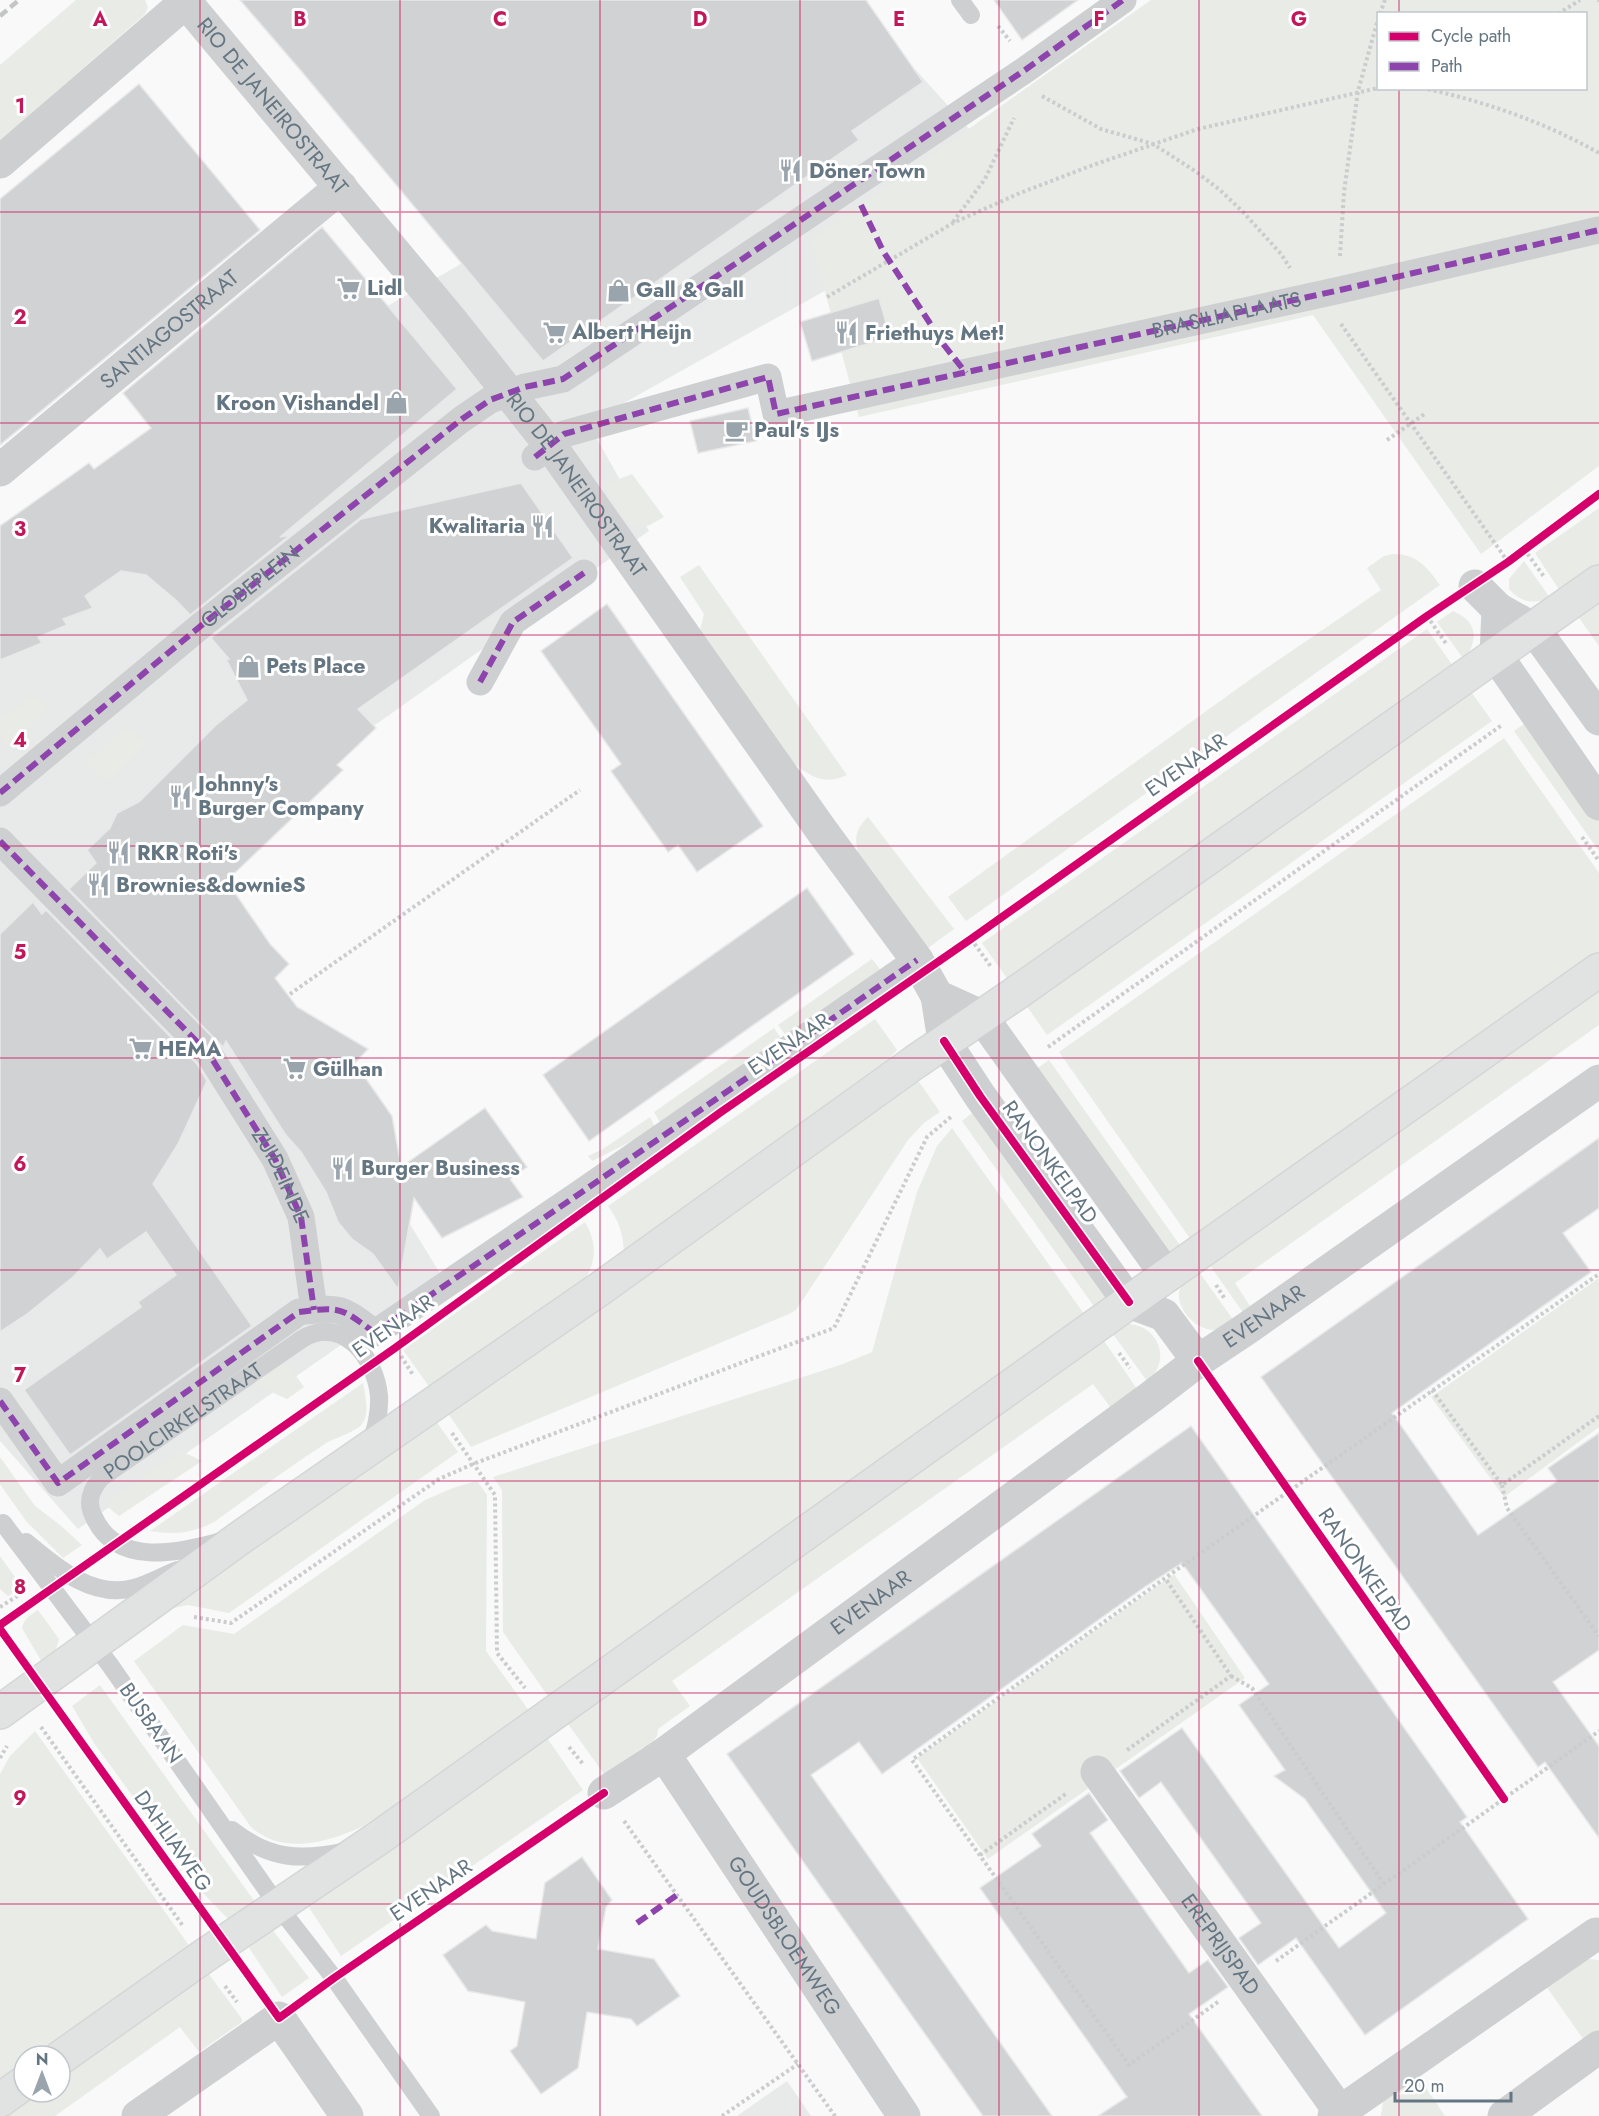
<svg xmlns="http://www.w3.org/2000/svg" width="1599" height="2116" viewBox="0 0 1599 2116" font-family="Jost,sans-serif">
  <style>
    .built { fill: #e8e9e9 }
    .green { fill: #e8ebe6; fill-rule: evenodd }
    .building { fill: #d0d2d3; stroke: #e8e8e8; stroke-width: 1.5 }
    .lines { fill: none; stroke-linecap: round; stroke-linejoin: round }
    .secondary-casing { stroke: #d5d6d7; stroke-width: 36 }
    .path { stroke: #cbcccd; stroke-width: 4; stroke-dasharray: 3 3; stroke-linecap: butt }
    .service { stroke: #cecfd0; stroke-width: 18 }
    .pedestrian { stroke: #cecfd0; stroke-width: 27 }
    .minor { stroke: #cecfd0; stroke-width: 33 }
    .tertiary { stroke: #cecfd0; stroke-width: 33 }
    .secondary { stroke: #e1e2e2; stroke-width: 33 }
    .rail { stroke: #c3c5c6; stroke-width: 4.5; stroke-dasharray: 9 4.5; stroke-linecap: butt }
    .quiet { stroke: #8e44ad; stroke-width: 6; stroke-dasharray: 12 6; stroke-linecap: butt }
    .cycleway-casing { stroke: #fff; stroke-width: 11 }
    .cycleway { stroke: #d6006c; stroke-width: 8 }
    .grid { fill: none; stroke: #c2185b; stroke-width: 1.5; stroke-opacity: 0.55 }
    .labels { text-anchor: middle; dominant-baseline: central; stroke-width: 6; stroke-linejoin: round; paint-order: stroke }
    .street-label { font-size: 21px; fill: #657683; stroke: #fff }
    .poi-label { font-size: 21px; font-weight: bold; fill: #657683; stroke: #fff; text-anchor: start }
    .grid-label { font-size: 20px; text-anchor: middle; font-weight: bold; fill: #c2185b; stroke: #fff; stroke-width: 6; stroke-linejoin: round; paint-order: stroke }
  </style>
  <rect width="100%" height="100%" fill="#f9f9f9"/>
  <g class="built">
    <polygon points="876,26 1018,183 588,423 649,531 187,858 441,1275 78,1529 0,1441 0,528"/>
    <polygon points="787,2081 811,2116 737,2116"/>
  </g>
  <g class="green">
    <polygon points="76,0 145,0 148,7 145,14 0,141 0,65"/>
    <path d="M 1151,0 L 1599,0 L 1599,466 L 1481,554 L 1313,315 L 859,417 L 811,240 ZM 1378,14 L 1586,14 L 1586,88 L 1378,88 Z"/>
    <polygon points="632,474 664,517 648,526 629,524 603,485"/>
    <polygon points="1599,508 1599,567 1562,594 1535,553"/>
    <path d="M 1393,554 C 1417,554 1427,567 1440,585 L 966,921 L 948,897 L 1255,676 L 1381,590 L 1367,568 L 1384,556 Z"/>
    <path d="M 1524,561 L 1548,595 L 1547,599 C 1532,604 1520,602 1509,589 L 1509,579 Z"/>
    <path d="M 699,565 L 847,775 C 826,785 812,778 795,764 L 700,630 L 704,614 L 680,577 Z"/>
    <polygon points="1599,591 1599,646 1572,608"/>
    <path d="M 1453,611 C 1476,621 1479,637 1466,657 L 1462,657 L 1437,622 Z"/>
    <polygon points="1427,629 1453,666 1011,984 982,943"/>
    <polygon points="1467,686 1492,721 1047,1035 1021,998"/>
    <polygon points="36,696 49,709 6,746 0,735 0,717"/>
    <polygon points="1528,721 1599,821 1599,851 1514,731"/>
    <polygon points="125,728 147,742 107,781 85,763"/>
    <polygon points="1504,738 1599,873 1599,958 1194,1244 1059,1052"/>
    <path d="M 868,817 L 954,929 L 928,948 L 860,858 C 854,840 854,831 868,817 Z"/>
    <polygon points="872,959 885,976 791,1042 778,1025"/>
    <polygon points="1599,982 1599,1025 1235,1283 1252,1309 1244,1314 1207,1261"/>
    <path d="M 875,1019 L 897,1050 L 863,1086 L 624,1255 C 624,1236 619,1221 608,1206 Z"/>
    <polygon points="774,1028 786,1046 662,1126 654,1112"/>
    <polygon points="1049,1060 1184,1251 1170,1256 1035,1070"/>
    <polygon points="915,1076 940,1112 924,1123 908,1140 796,1310 789,1314 471,1447 443,1406"/>
    <polygon points="976,1110 1107,1297 1098,1312 962,1121"/>
    <polygon points="650,1117 656,1129 592,1161 588,1156 603,1149"/>
    <polygon points="952,1128 1089,1321 550,1699 503,1632 502,1490 493,1477 843,1364 872,1352 917,1192 937,1146"/>
    <path d="M 585,1222 C 597,1243 597,1261 584,1281 L 433,1392 L 403,1350 Z"/>
    <path d="M 1197,1269 L 1234,1321 C 1227,1325 1221,1330 1212,1330 C 1194,1329 1172,1305 1181,1286 C 1184,1280 1192,1274 1197,1269 Z"/>
    <polygon points="1599,1278 1599,1427 1504,1497 1431,1397"/>
    <path d="M 1129,1324 C 1159,1326 1172,1362 1147,1381 L 1110,1330 Z"/>
    <polygon points="1100,1335 1137,1389 1111,1408 1093,1384 672,1681 690,1706 658,1729 657,1736 650,1745 642,1748 604,1774 563,1717"/>
    <polygon points="286,1362 304,1387 287,1399 254,1384"/>
    <path d="M 363,1383 C 365,1394 370,1414 362,1424 C 356,1432 334,1438 325,1444 C 287,1468 251,1496 214,1522 C 193,1533 174,1535 150,1531 Z"/>
    <polygon points="433,1417 458,1452 229,1613 188,1605 174,1608 123,1645 119,1639"/>
    <polygon points="181,1451 202,1461 119,1516 108,1507 107,1502"/>
    <polygon points="0,1457 35,1506 60,1525 82,1545 63,1558 26,1521 0,1484"/>
    <path d="M 473,1482 L 478,1482 L 487,1495 L 486,1651 L 532,1715 L 388,1813 C 350,1835 289,1862 251,1827 L 134,1661 L 183,1625 L 234,1634 L 425,1500 L 453,1488 Z"/>
    <polygon points="0,1556 22,1587 8,1596 0,1589"/>
    <polygon points="1174,1574 1245,1678 988,1859 917,1758"/>
    <path d="M 38,1610 L 59,1639 L 55,1653 L 43,1664 L 22,1628 C 24,1619 30,1615 38,1610 Z"/>
    <polygon points="100,1685 257,1905 231,1922 203,1893 94,1743 72,1706"/>
    <polygon points="35,1731 193,1951 45,2056 24,2056 24,2071 0,2088 0,1774 10,1756"/>
    <polygon points="543,1732 583,1790 341,1956 306,1903"/>
    <polygon points="269,1925 309,1978 282,1997 245,1942"/>
    <polygon points="1588,1959 1599,1960 1599,2033 1586,2043 1546,1986"/>
    <polygon points="205,1969 242,2019 242,2022 199,2052 180,2027 55,2116 0,2116 31,2092 60,2092 60,2071"/>
    <polygon points="1418,2076 1445,2116 1381,2116 1383,2102"/>
  </g>
  <g class="building">
    <polygon points="240,0 866,0 923,82 852,131 859,140 543,361 302,72"/>
    <polygon points="994,0 1078,0 1022,40"/>
    <polygon points="139,84 260,230 0,445 0,199"/>
    <polygon points="322,227 457,389 280,537 290,535 190,615 177,601 146,575 121,571 85,596 93,608 63,619 67,625 38,637 42,643 0,660 0,526 89,463 94,469 151,428 123,393"/>
    <polygon points="879,298 890,337 812,361 800,322"/>
    <polygon points="748,408 756,441 698,453 690,421"/>
    <polygon points="521,483 573,558 358,709 376,728 337,765 343,770 221,886 235,893 270,944 289,964 275,978 297,1007 368,1049 355,1063 392,1116 401,1167 485,1108 527,1167 510,1179 523,1197 442,1238 414,1198 398,1289 373,1254 352,1239 338,1222 326,1192 301,1152 285,1134 226,1041 223,1047 69,889 96,863 87,850 110,828 117,813 139,802 216,725 247,700 226,659 229,659 211,638 361,519"/>
    <polygon points="607,604 763,826 697,872 678,845 668,852 611,771 621,764 541,651"/>
    <polygon points="807,888 854,954 589,1141 543,1075"/>
    <polygon points="33,902 42,914 46,910 197,1064 207,1081 178,1144 153,1184 252,1326 70,1455 24,1390 141,1307 138,1302 176,1275 146,1232 107,1259 100,1249 73,1277 27,1314 0,1332 0,934"/>
    <polygon points="1599,1138 1599,1208 1563,1233 1591,1272 1392,1413 1478,1535 1557,1481 1548,1468 1599,1433 1599,1650 1553,1682 1599,1746 1599,1838 1545,1762 1538,1767 1261,1377"/>
    <polygon points="1191,1426 1467,1817 1460,1822 1528,1919 1365,2035 1296,1938 1258,1965 1239,1938 1261,1923 1161,1782 1139,1798 1120,1771 1182,1728 1339,1948 1386,1913 1305,1799 1274,1776 1285,1770 1239,1705 1269,1684 1182,1563 1146,1586 882,1774 859,1742 811,1775 1052,2116 983,2116 727,1754"/>
    <polygon points="1089,1793 1108,1820 1090,1833 1189,1973 1208,1960 1228,1987 1189,2014 1262,2116 1098,2116 1127,2097 980,1888 1041,1846 1032,1834"/>
    <polygon points="582,1857 612,1900 606,1907 598,1949 654,1959 680,1996 637,2026 631,2019 587,2012 578,2068 541,2094 510,2051 517,2046 525,2002 468,1991 443,1955 486,1925 492,1931 536,1939 545,1883"/>
  </g>
  <g class="lines">
    <defs>
      <g id="secondary">
        <polyline points="0,1712 244,1535 601,1288 915,1062 1012,996 1599,582"/>
        <polyline points="60,2058 204,1956 380,1837 1129,1302 1599,970"/>
        <polyline points="0,2100 24,2083"/>
      </g>
    </defs>
    <use href="#secondary" class="secondary-casing"/>
    <g class="path">
      <polyline points="1598,0 1599,1"/>
      <polyline points="1380,14 1385,0"/>
      <polyline points="1558,14 1580,0"/>
      <polyline points="998,26 1010,41"/>
      <path d="M 1422,88 C 1484,101 1544,122 1599,153"/>
      <polyline points="1042,96 1101,129 1153,144 1195,171 1220,190 1243,212 1281,254 1290,268"/>
      <polyline points="953,222 985,179 1014,118"/>
      <polyline points="1340,256 1344,192 1358,91 1378,19"/>
      <polyline points="827,297 953,223 1020,193 1093,165 1198,129 1378,88"/>
      <polyline points="1341,324 1508,562"/>
      <polyline points="1387,440 1426,413"/>
      <polyline points="1524,549 1545,578"/>
      <polyline points="1427,616 1447,645"/>
      <polyline points="1582,837 1599,861"/>
      <polyline points="971,939 992,968"/>
      <polyline points="290,994 580,790"/>
      <polyline points="1048,1047 1502,725"/>
      <polyline points="1216,1285 1225,1299"/>
      <polyline points="1119,1353 1130,1368"/>
      <polyline points="401,1356 413,1375"/>
      <polyline points="1432,1390 1502,1485 1599,1416"/>
      <polyline points="452,1433 495,1495 497,1653 525,1688"/>
      <polyline points="1502,1485 1507,1508 1599,1636"/>
      <polyline points="0,1607 22,1593"/>
      <polyline points="194,1617 231,1623 439,1479 473,1464 834,1328 927,1137 952,1116"/>
      <polyline points="1231,1676 1252,1688 1384,1884"/>
      <polyline points="41,1727 183,1926"/>
      <polyline points="569,1747 583,1764"/>
      <polyline points="1127,1750 1231,1676 1165,1578"/>
      <polyline points="0,1758 7,1746"/>
      <polyline points="624,1821 835,2116"/>
      <polyline points="980,1855 1067,1793"/>
      <polyline points="1276,1961 1599,1731"/>
      <polyline points="225,1986 237,2002"/>
      <polyline points="1218,2002 1129,2065 912,1760 1165,1578 1599,1274"/>
      <polyline points="722,2116 798,2064"/>
    </g>
    <g class="service">
      <polyline points="960,0 971,15"/>
      <polyline points="3,1523 110,1665 278,1906 334,1978 431,2116"/>
      <path id="s1" d="M 222,1541 C 179,1553 115,1568 93,1515 C 86,1500 92,1488 102,1477 L 302,1339 C 343,1314 376,1359 379,1396 C 380,1414 375,1430 370,1447"/>
      <path d="M 26,1542 C 56,1567 92,1599 134,1588 C 149,1584 164,1575 178,1570"/>
      <path d="M 232,1830 C 270,1860 301,1861 347,1851"/>
    </g>
    <g class="pedestrian">
      <polyline points="535,457 564,434 768,377 776,414 1340,290 1599,230"/>
      <polyline points="480,682 513,622 584,573"/>
      <polyline points="0,793 203,624 462,419 490,400 525,387 563,379 1025,70 1123,0"/>
      <path id="s2" d="M 0,841 L 209,1054 L 275,1159 L 301,1217 L 314,1310"/>
      <path d="M 0,1401 L 58,1483 L 299,1312 C 342,1306 341,1308 375,1333 L 582,1192 L 917,960"/>
    </g>
    <g class="minor">
      <polyline points="0,162 188,0"/>
      <path id="s3" d="M 0,470 L 341,187"/>
      <polyline points="1475,586 1498,609"/>
      <polyline points="1599,719 1534,629 1498,609 1496,655 1599,804"/>
      <polyline points="1129,1302 1164,1315 1198,1361"/>
      <path id="s4" d="M 664,1754 L 904,2116"/>
      <path id="s5" d="M 1097,1772 L 1343,2116"/>
      <path id="s6" d="M 604,1793 L 664,1754 L 1151,1397 L 1198,1361 L 1246,1329 L 1599,1081"/>
      <polyline points="138,2116 279,2018 347,2116"/>
      <polyline points="1334,2116 1596,1934 1599,1936"/>
      <polyline points="1504,2116 1599,2047"/>
    </g>
    <g class="tertiary">
      <path id="s7" d="M 184,0 L 451,320 L 550,445 L 822,831 L 917,960 L 937,996"/>
      <polyline points="1129,1302 980,1096 944,1041 937,996 981,1016 1167,1276"/>
    </g>
    <use href="#secondary" class="secondary"/>
    <polyline class="rail" points="0,16 19,0"/>
    <g class="quiet">
      <polyline points="861,205 883,251 944,345 966,373"/>
      <path id="s8" d="M 535,457 L 564,434 L 768,377 L 776,414 L 1340,290 L 1599,230"/>
      <polyline points="480,682 513,622 584,573"/>
      <path id="s9" d="M 0,793 L 203,624 L 462,419 L 490,400 L 525,387 L 563,379 L 1025,70 L 1123,0"/>
      <polyline points="0,841 209,1054 275,1159 301,1217 314,1310"/>
      <polyline points="209,1054 222,1043"/>
      <path d="M 0,1401 L 58,1483 L 299,1312 C 342,1306 341,1308 375,1333 L 582,1192 L 917,960"/>
      <polyline points="637,1923 677,1895"/>
    </g>
    <defs>
      <g id="cycleway">
        <polyline points="944,1041 980,1096 1129,1302"/>
        <polyline points="1198,1361 1504,1799"/>
        <polyline points="0,1625 395,1348 721,1112 971,939 1427,616 1508,562 1599,494"/>
        <polyline points="0,1629 279,2018 334,1978 604,1793"/>
      </g>
    </defs>
    <use href="#cycleway" class="cycleway-casing"/>
    <use href="#cycleway" class="cycleway"/>
  </g>
  <path class="grid" d="M 200,0 L 200,2116M 400,0 L 400,2116M 600,0 L 600,2116M 800,0 L 800,2116M 999,0 L 999,2116M 1199,0 L 1199,2116M 1399,0 L 1399,14M 1399,88 L 1399,2116M 0,212 L 1599,212M 0,423 L 1599,423M 0,635 L 1599,635M 0,846 L 1599,846M 0,1058 L 1599,1058M 0,1270 L 1599,1270M 0,1481 L 1599,1481M 0,1693 L 1599,1693M 0,1904 L 1599,1904"/>
  <defs>
    <symbol id="restaurant-bare" viewBox="-9 -9 18 18"><path d="M-5-6h1v4h1v-4h1v4h1v-4h1v5L-1.5 .5V6h-2V.5L-5-1ZM5-6V6H3V1.5H1.5Q1.5-4 5-6Z" fill="#99a4ac" stroke="#fff" stroke-width="2.5" paint-order="stroke"/></symbol>
    <symbol id="supermarket-bare" viewBox="-9 -9 18 18"><path d="M-6-5.5h2.5l.6 2H6L4.5 2H-2.5L-4.4-4H-6ZM-1.5 3.2a1.3 1.3 0 1 0 .1 0ZM3 3.2a1.3 1.3 0 1 0 .1 0Z" fill="#99a4ac" stroke="#fff" stroke-width="2.5" paint-order="stroke"/></symbol>
    <symbol id="shop-bare" viewBox="-9 -9 18 18"><path d="M-5-2.5h2.3a2.7 3.5 0 0 1 5.4 0H5L5.5 6h-11ZM-1.5-2.5h3a1.5 2.3 0 0 0-3 0Z" fill="#99a4ac" stroke="#fff" stroke-width="2.5" paint-order="stroke"/></symbol>
    <symbol id="cafe-bare" viewBox="-9 -9 18 18"><path d="M-5.5-4.5H6V0H3Q3 3.5 0 3.5H-2.5Q-5.5 3.5-5.5 0ZM3-3.2v2h1.7v-2ZM-6 4.5H4V6H-6Z" fill="#99a4ac" stroke="#fff" stroke-width="2.5" paint-order="stroke"/></symbol>
  </defs>
  <g fill-rule="evenodd">
    <use href="#restaurant-bare" x="774" y="154" width="33" height="33"/>
    <use href="#supermarket-bare" x="332" y="272" width="33" height="33"/>
    <use href="#shop-bare" x="602" y="274" width="33" height="33"/>
    <use href="#supermarket-bare" x="538" y="316" width="33" height="33"/>
    <use href="#restaurant-bare" x="830" y="316" width="33" height="33"/>
    <use href="#shop-bare" x="380" y="386" width="33" height="33"/>
    <use href="#cafe-bare" x="720" y="414" width="33" height="33"/>
    <use href="#restaurant-bare" x="526" y="510" width="33" height="33"/>
    <use href="#shop-bare" x="232" y="650" width="33" height="33"/>
    <use href="#restaurant-bare" x="164" y="780" width="33" height="33"/>
    <use href="#restaurant-bare" x="102" y="836" width="33" height="33"/>
    <use href="#restaurant-bare" x="82" y="868" width="33" height="33"/>
    <use href="#supermarket-bare" x="124" y="1032" width="33" height="33"/>
    <use href="#supermarket-bare" x="278" y="1052" width="33" height="33"/>
    <use href="#restaurant-bare" x="326" y="1152" width="33" height="33"/>
  </g>
  <g class="labels">
    <g class="street-label">
      <text stroke="none"><textPath href="#s7" startOffset="138">RIO DE JANEIROSTRAAT</textPath></text>
      <text stroke="none"><textPath href="#s8" startOffset="748">BRASILIAPLAATS</textPath></text>
      <text stroke="none"><textPath href="#s3" startOffset="220">SANTIAGOSTRAAT</textPath></text>
      <text stroke="none"><textPath href="#s7" startOffset="624">RIO DE JANEIROSTRAAT</textPath></text>
      <text stroke="none"><textPath href="#s9" startOffset="324">GLOBEPLEIN</textPath></text>
      <text transform="translate(1186 765) rotate(-35)">EVENAAR</text>
      <text transform="translate(789 1044) rotate(-34)">EVENAAR</text>
      <text transform="translate(1050 1162) rotate(54)">RANONKELPAD</text>
      <text stroke="none"><textPath href="#s2" startOffset="440">ZUIDEINDE</textPath></text>
      <text stroke="none"><textPath href="#s6" startOffset="814">EVENAAR</textPath></text>
      <text transform="translate(393 1326) rotate(-35)">EVENAAR</text>
      <text stroke="none"><textPath href="#s1" startOffset="286">POOLCIRKELSTRAAT</textPath></text>
      <text transform="translate(1365 1570) rotate(55)">RANONKELPAD</text>
      <text stroke="none"><textPath href="#s6" startOffset="328">EVENAAR</textPath></text>
      <text transform="translate(151 1723) rotate(55)">BUSBAAN</text>
      <text transform="translate(173 1841) rotate(55)">DAHLIAWEG</text>
      <text transform="translate(431 1890) rotate(-34)">EVENAAR</text>
      <text stroke="none"><textPath href="#s4" startOffset="218">GOUDSBLOEMWEG</textPath></text>
      <text stroke="none"><textPath href="#s5" startOffset="212">EREPRIJSPAD</textPath></text>
    </g>
    <g class="poi-label">
      <text x="809" y="171">Döner Town</text>
      <text x="367" y="288">Lidl</text>
      <text x="636" y="290">Gall &amp; Gall</text>
      <text x="572" y="332">Albert Heijn</text>
      <text x="865" y="333">Friethuys Met!</text>
      <text x="379" y="403" text-anchor="end">Kroon Vishandel</text>
      <text x="754" y="430">Paul's IJs</text>
      <text x="525" y="526" text-anchor="end">Kwalitaria</text>
      <text x="266" y="666">Pets Place</text>
      <text x="198" y="784">Johnny's<tspan x="198" dy="24">Burger Company</tspan></text>
      <text x="137" y="853">RKR Roti's</text>
      <text x="116" y="885">Brownies&amp;downieS</text>
      <text x="158" y="1049">HEMA</text>
      <text x="313" y="1069">Gülhan</text>
      <text x="361" y="1168">Burger Business</text>
    </g>
  </g>
  <g class="grid-label">
    <text x="100" y="26">A</text>
    <text x="300" y="26">B</text>
    <text x="500" y="26">C</text>
    <text x="700" y="26">D</text>
    <text x="899" y="26">E</text>
    <text x="1099" y="26">F</text>
    <text x="1299" y="26">G</text>
    <text x="20" y="113">1</text>
    <text x="20" y="324">2</text>
    <text x="20" y="536">3</text>
    <text x="20" y="747">4</text>
    <text x="20" y="959">5</text>
    <text x="20" y="1171">6</text>
    <text x="20" y="1382">7</text>
    <text x="20" y="1594">8</text>
    <text x="20" y="1805">9</text>
  </g>
  <rect x="1377" y="12" width="210" height="78" fill="#ffffff" stroke="#c1c8cd" stroke-width="1.5"/>
  <rect x="1389" y="32" width="30" height="9" fill="#d6006c" stroke="#c1c8cd" stroke-width="1.5"/>
  <text x="1431" y="42" font-size="18" fill="#657683">Cycle path</text>
  <rect x="1389" y="62" width="30" height="9" fill="#8e44ad" stroke="#c1c8cd" stroke-width="1.5"/>
  <text x="1431" y="72" font-size="18" fill="#657683">Path</text>
  <g transform="translate(42 2074)"><circle r="28" fill="#ffffff" stroke="#c1c8cd" stroke-width="1.5"/>
  <path d="M0-4.5L10 22L0 15L-10 22Z" fill="#99a4ac"/>
  <text y="-9" font-size="16" font-weight="bold" text-anchor="middle" fill="#657683">N</text>
  </g>
  <path d="M1395 2092v9h116v-9" fill="none" stroke="#657683" stroke-width="3"/>
  <text x="1404" y="2092" font-size="18" fill="#657683" stroke="#ffffff" stroke-width="4.5" paint-order="stroke">20 m</text>
</svg>
